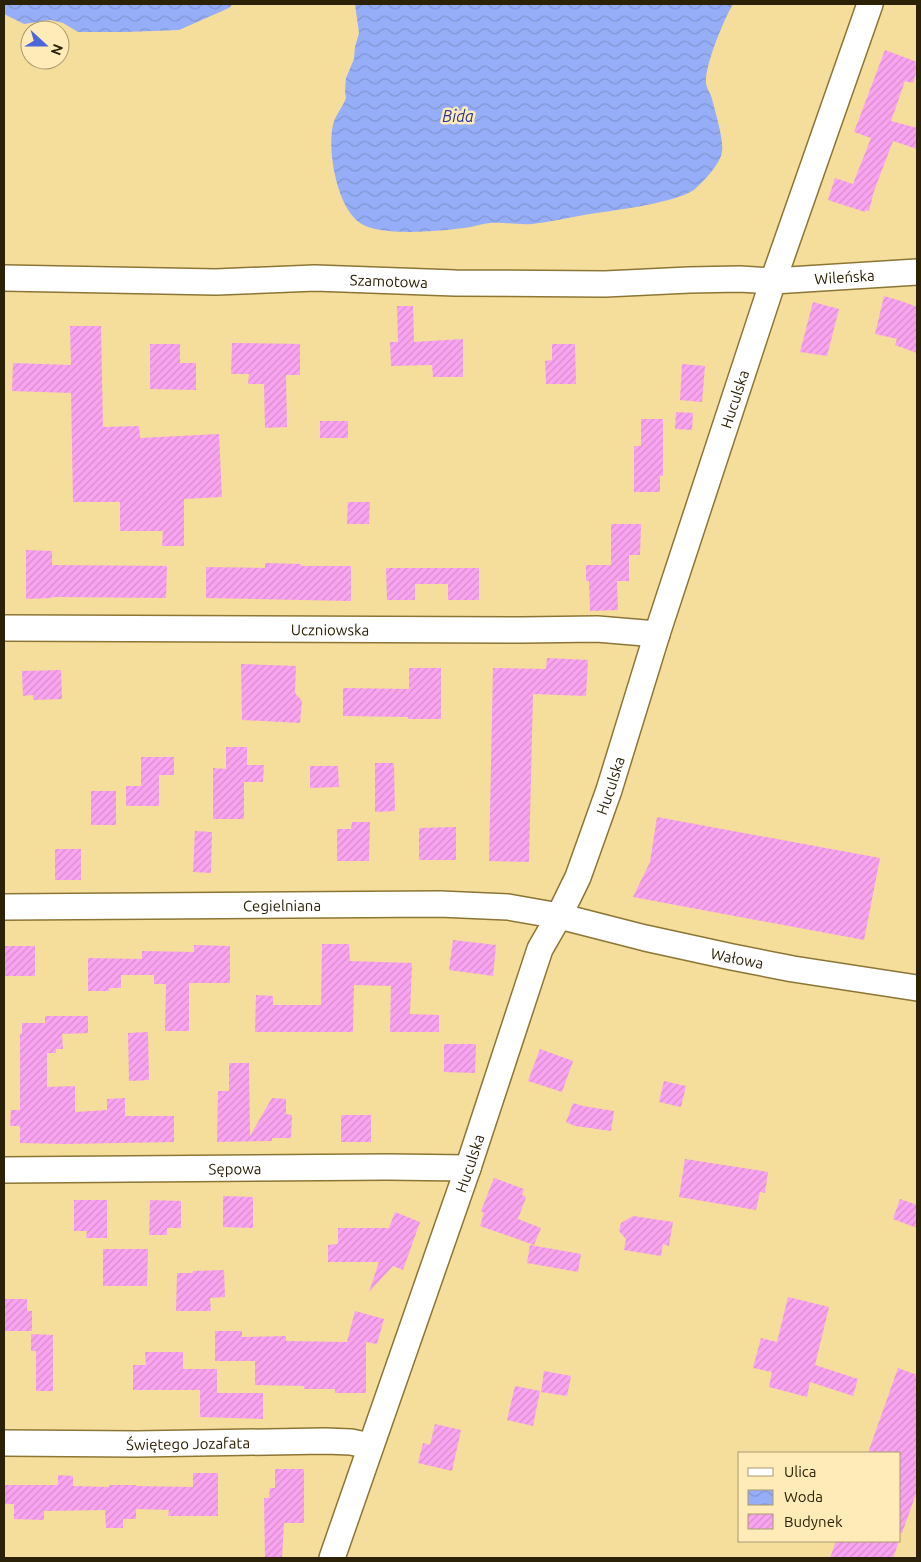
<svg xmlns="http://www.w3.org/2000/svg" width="921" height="1562" viewBox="0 0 921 1562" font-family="Ubuntu,sans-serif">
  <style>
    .water { fill: url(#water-waves) }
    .building { fill: url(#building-hatch) }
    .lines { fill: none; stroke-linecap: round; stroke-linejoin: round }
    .minor-casing { stroke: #8c7635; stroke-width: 28 }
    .minor { stroke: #fff; stroke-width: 25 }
    .labels { text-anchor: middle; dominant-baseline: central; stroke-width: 5; stroke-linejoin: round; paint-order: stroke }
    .street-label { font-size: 15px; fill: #2b2106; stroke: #feebb7 }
    .water-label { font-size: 16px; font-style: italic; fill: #27359e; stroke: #feebb7 }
  </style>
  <defs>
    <pattern id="water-waves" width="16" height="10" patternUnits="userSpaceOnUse" patternTransform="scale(1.25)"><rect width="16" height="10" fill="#96aef8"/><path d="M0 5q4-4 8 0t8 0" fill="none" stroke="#8195d3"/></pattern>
    <pattern id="building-hatch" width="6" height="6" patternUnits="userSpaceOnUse" patternTransform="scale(1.25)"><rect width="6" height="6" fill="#f9a4f0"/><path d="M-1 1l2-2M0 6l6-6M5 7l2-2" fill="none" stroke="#d68dcc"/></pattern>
  </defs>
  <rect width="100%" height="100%" fill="#f5dd9b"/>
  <g class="water">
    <polygon points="4,4 233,4 229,8 179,30 126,32 78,32 63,23 51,20 24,24 4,14"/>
    <path d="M 355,4 L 733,4 C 724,19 705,65 706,82 C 706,88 711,94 712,99 C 715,111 724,140 722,151 C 721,163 705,180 696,188 C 681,203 608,211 584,215 C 566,218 549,222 532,224 C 518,225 504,222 490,223 C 481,224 473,227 464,228 C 441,231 379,237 360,223 C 337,207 327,151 333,125 C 335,115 343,107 346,98 L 345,92 L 346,78 L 354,59 L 355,47 L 359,33 Z"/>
  </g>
  <g class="building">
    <polygon points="885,50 917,62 917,70 913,83 905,81 891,121 917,128 917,149 893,141 874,191 869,211 866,210 865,212 828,200 835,178 853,184 871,138 854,132"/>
    <polygon points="884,296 901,301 917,307 917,353 895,345 897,339 875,334"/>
    <polygon points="813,302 839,309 827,356 800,352"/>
    <polygon points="397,306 413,306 414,342 463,339 463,377 433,377 432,365 391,366 390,342 398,342"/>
    <polygon points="70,326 101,326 103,427 139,426 140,438 219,434 222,497 184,499 184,546 162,546 163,531 120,531 120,502 73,502 71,393 12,391 13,363 71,365"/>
    <polygon points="232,343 300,344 300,375 286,375 287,427 265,428 264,384 248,384 249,374 231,374"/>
    <polygon points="150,344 180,344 180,363 196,363 196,390 150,389"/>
    <polygon points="552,344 575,344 576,384 546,384 545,361 552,360"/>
    <polygon points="682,364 705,366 702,402 680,400"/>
    <polygon points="676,412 693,413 692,430 675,429"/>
    <polygon points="641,419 663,419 663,476 660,476 660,492 634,492 634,446 641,446"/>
    <rect x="320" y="421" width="28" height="17"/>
    <polygon points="348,502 370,502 369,524 347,524"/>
    <polygon points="611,524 641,524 640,555 629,555 629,581 617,581 618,610 590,611 589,581 586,581 586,565 611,565"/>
    <polygon points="26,550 52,551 52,565 167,566 166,598 52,597 52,598 26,599"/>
    <polygon points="265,563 301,564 301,566 351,566 351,601 206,598 206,567 265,568"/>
    <polygon points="386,568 479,568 479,600 448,600 448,584 415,584 415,600 387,600"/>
    <polygon points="547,658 588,660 586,696 533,694 529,862 489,861 493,668 546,669"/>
    <polygon points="241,664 296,666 295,693 302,701 300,723 242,720"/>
    <polygon points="409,668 441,668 441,719 408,719 408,717 343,716 343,688 409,689"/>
    <polygon points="61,670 62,699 33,700 33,695 23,696 22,671"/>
    <polygon points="226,747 247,747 247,765 264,765 263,782 244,782 244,819 213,819 213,768 226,769"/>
    <polygon points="141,757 174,757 174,775 159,775 159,806 126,806 126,786 141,786"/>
    <polygon points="375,763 394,763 395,811 375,812"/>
    <polygon points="310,766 338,766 339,787 310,788"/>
    <rect x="91" y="791" width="25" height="34"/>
    <polygon points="657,817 880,858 864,940 633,897 650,862"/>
    <polygon points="352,822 370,822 369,861 337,861 337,829 351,829"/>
    <polygon points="456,827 456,860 419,860 419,828"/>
    <polygon points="195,831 212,832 211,873 193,872"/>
    <rect x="55" y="849" width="26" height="31"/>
    <polygon points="453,940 496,945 493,976 449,970"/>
    <polygon points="322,944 349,944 350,961 412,963 410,1014 439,1015 439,1032 390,1032 391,986 354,985 353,1032 255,1032 256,995 273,996 273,1005 321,1005"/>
    <polygon points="194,945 230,946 230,983 189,983 189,1031 165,1031 166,984 154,984 154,975 121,975 121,988 109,988 109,991 88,991 88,958 142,959 142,951 194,952"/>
    <rect x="4" y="946" width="31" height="30"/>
    <polygon points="45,1016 88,1016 88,1033 62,1034 63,1049 56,1049 56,1053 47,1053 47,1087 75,1086 75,1112 107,1110 107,1099 125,1098 125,1116 174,1116 174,1142 64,1144 20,1143 20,1126 10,1126 11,1110 20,1110 20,1034 22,1034 22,1023 45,1023"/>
    <polygon points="148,1032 149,1080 129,1081 128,1033"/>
    <polygon points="444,1044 476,1044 475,1073 444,1072"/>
    <polygon points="540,1049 573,1061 562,1092 528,1081"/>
    <polygon points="229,1063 249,1063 250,1136 272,1098 286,1099 286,1114 292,1115 291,1138 272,1138 272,1141 217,1142 218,1091 229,1091"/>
    <polygon points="664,1081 686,1086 681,1107 659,1102"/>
    <polygon points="573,1103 583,1106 614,1111 611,1131 575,1126 566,1122"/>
    <rect x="341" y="1115" width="30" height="27"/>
    <polygon points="685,1159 768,1172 765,1193 760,1192 756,1210 679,1197"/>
    <polygon points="494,1178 524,1189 522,1195 526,1197 518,1219 541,1228 534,1245 480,1226 484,1213 481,1211"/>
    <polygon points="223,1196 253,1197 253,1228 223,1227"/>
    <polygon points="900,1199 917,1205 917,1228 893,1219"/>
    <polygon points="74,1200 107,1200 107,1238 86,1238 87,1231 74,1231"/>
    <polygon points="150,1200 181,1201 181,1228 167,1228 167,1235 149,1235"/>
    <polygon points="395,1212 420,1222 403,1270 393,1266 369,1292 379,1262 328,1262 328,1245 338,1244 338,1228 389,1228"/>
    <polygon points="633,1216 673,1222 669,1246 663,1244 661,1256 624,1250 626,1239 619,1231 621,1223"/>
    <polygon points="530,1245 581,1254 578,1272 527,1263"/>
    <polygon points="103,1249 148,1249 147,1286 103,1286"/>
    <polygon points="224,1270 225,1297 210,1298 211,1311 176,1311 177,1273 193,1273 193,1271"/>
    <polygon points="788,1297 829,1307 815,1365 858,1379 853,1396 810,1382 807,1397 769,1387 772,1372 753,1368 761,1338 777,1342"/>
    <polygon points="4,1299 27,1299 27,1311 32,1311 32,1331 4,1331"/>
    <polygon points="355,1311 384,1319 377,1344 366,1342 366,1393 335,1393 335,1389 304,1389 304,1386 255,1385 255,1361 215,1361 215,1331 242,1331 242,1337 286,1336 286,1341 347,1342"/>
    <polygon points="31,1334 53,1335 53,1391 36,1391 36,1351 31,1351"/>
    <polygon points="145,1352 183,1352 183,1369 217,1369 217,1393 263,1393 263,1419 200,1417 200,1390 133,1390 133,1365 146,1365"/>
    <polygon points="898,1368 917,1375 917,1491 902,1533 900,1533 900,1453 868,1453"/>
    <polygon points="544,1371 571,1376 567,1396 541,1392"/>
    <polygon points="515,1386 540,1391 533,1426 507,1420"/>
    <polygon points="435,1424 461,1430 452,1471 418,1463 423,1443 430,1445"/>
    <polygon points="275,1469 304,1469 304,1523 284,1523 282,1558 265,1558 264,1498 269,1498 270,1488 275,1488"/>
    <polygon points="193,1473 218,1473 218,1516 168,1516 169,1510 136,1509 136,1519 123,1519 123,1528 106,1528 105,1510 44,1511 44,1520 14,1519 14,1504 4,1504 4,1485 58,1485 58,1475 73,1476 73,1486 109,1487 109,1485 136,1485 136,1486 193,1487"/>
    <polygon points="836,1541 899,1541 893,1558 830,1558"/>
  </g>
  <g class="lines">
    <defs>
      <g id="minor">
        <path id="s1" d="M 4,278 L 216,282 L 315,278 L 455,283 L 605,284 L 689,280 L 740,279 L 773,281 L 917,272"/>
        <path id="s2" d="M 4,628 L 523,630 L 597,629 L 657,634"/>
        <path id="s3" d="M 4,907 L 440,904 L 508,907 L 559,916 L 645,938 L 732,957 L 793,969 L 917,988"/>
        <path id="s4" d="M 4,1170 L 387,1167 L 468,1168"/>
        <path id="s5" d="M 4,1443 L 137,1444 L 325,1441 L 351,1442 L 370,1446"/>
        <path id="s6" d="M 332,1558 L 468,1168 L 540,949 L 559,916 L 578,877 L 609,790 L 657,634 L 773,281 L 870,4"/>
      </g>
    </defs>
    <use href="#minor" class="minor-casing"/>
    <use href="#minor" class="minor"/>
  </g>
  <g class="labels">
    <g class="street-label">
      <text stroke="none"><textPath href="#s1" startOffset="841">Wileńska</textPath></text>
      <text stroke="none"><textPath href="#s1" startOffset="385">Szamotowa</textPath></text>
      <text stroke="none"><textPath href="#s6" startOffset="1228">Huculska</textPath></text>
      <text stroke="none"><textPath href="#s2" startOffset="326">Uczniowska</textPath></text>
      <text stroke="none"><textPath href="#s6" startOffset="822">Huculska</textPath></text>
      <text stroke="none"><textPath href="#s3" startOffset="278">Cegielniana</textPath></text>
      <text stroke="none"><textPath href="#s3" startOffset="739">Wałowa</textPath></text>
      <text stroke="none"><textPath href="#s6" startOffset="418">Huculska</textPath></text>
      <text stroke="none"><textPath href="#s4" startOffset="231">Sępowa</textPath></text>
      <text stroke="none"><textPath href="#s5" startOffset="184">Świętego Jozafata</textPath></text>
    </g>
    <g class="water-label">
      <text x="458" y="116">Bida</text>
    </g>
  </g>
  <rect width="921" height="1562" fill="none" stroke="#2b2106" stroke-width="10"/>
  <rect x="738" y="1452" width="162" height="90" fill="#feebb7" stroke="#aa9a70"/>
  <rect x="748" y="1468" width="25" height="8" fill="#ffffff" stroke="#aa9a70"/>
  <text x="784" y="1477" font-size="15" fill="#2b2106">Ulica</text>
  <rect x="748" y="1490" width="25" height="15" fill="url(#water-waves)" stroke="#aa9a70"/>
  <text x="784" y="1502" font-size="15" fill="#2b2106">Woda</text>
  <rect x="748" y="1514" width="25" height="15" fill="url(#building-hatch)" stroke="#aa9a70"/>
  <text x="784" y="1527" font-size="15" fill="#2b2106">Budynek</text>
  <g transform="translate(45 45) rotate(111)"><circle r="24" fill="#feebb7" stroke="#aa9a70"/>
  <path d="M0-4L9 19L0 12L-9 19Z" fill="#4e66db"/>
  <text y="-8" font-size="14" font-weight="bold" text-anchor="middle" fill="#2b2106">N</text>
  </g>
</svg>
